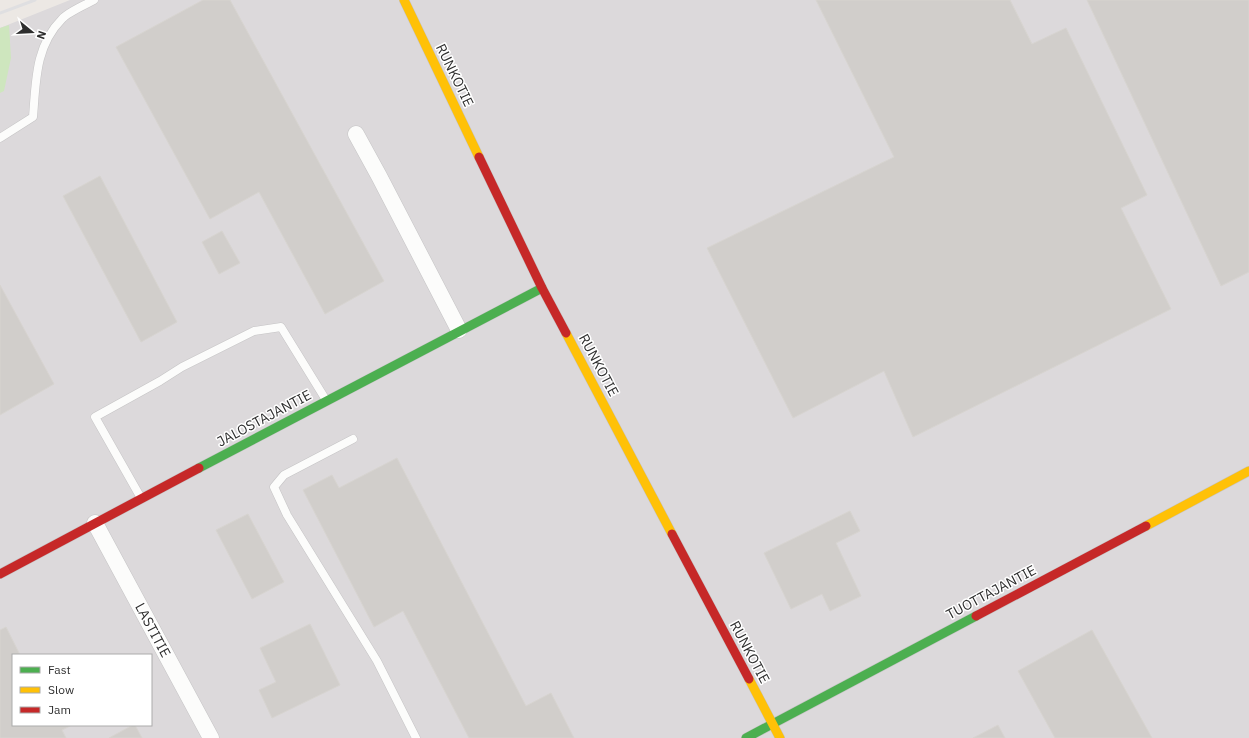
<svg xmlns="http://www.w3.org/2000/svg" width="1249" height="738" viewBox="0 0 1249 738" font-family="'IBM Plex Sans',sans-serif">
  <style>
    .industrial { fill: #dcd9db; fill-rule: evenodd }
    .green { fill: #cee6be }
    .building { fill: #d1cecb; stroke: #d7d4d0 }
    .lines { fill: none; stroke-linecap: round; stroke-linejoin: round }
    .lane-casing { stroke: #c5c4c5; stroke-width: 9 }
    .street-casing { stroke: #c5c4c5; stroke-width: 17 }
    .fast-casing { stroke: #c5c4c5; stroke-width: 10 }
    .slow-casing { stroke: #c5c4c5; stroke-width: 10 }
    .jam-casing { stroke: #c5c4c5; stroke-width: 10 }
    .lane { stroke: #fcfcfb; stroke-width: 8 }
    .street { stroke: #fcfcfb; stroke-width: 16 }
    .fast { stroke: #4caf50; stroke-width: 9 }
    .slow { stroke: #ffc107; stroke-width: 9 }
    .jam { stroke: #c62828; stroke-width: 9 }
    .rail { stroke: #dfdfe1; stroke-width: 3 }
    .labels { text-anchor: middle; dominant-baseline: central; stroke-width: 3; stroke-linejoin: round; paint-order: stroke }
    .street-label { font-size: 14px; fill: #2e2e2e; stroke: #fff }
  </style>
  <rect width="100%" height="100%" fill="#ece8e4"/>
  <path class="industrial" d="M 70,0 L 1249,0 L 1249,738 L 0,738 L 0,28 ZM 13,655 L 151,655 L 151,725 L 13,725 Z"/>
  <polygon class="green" points="9,25 11,58 4,91 0,93 0,28"/>
  <g class="building">
    <polygon points="203,0 230,0 384,281 325,314 259,192 210,219 116,47"/>
    <polygon points="816,0 1010,0 1032,44 1066,28 1147,195 1121,208 1171,309 913,437 884,371 793,418 707,248 894,157"/>
    <polygon points="1087,0 1249,0 1249,272 1221,286"/>
    <polygon points="100,176 177,322 141,342 63,196"/>
    <polygon points="222,231 240,263 219,274 202,242"/>
    <polygon points="0,285 54,384 0,415"/>
    <polygon points="397,458 526,706 551,693 574,738 469,738 403,611 374,627 303,490 332,475 339,488"/>
    <polygon points="850,511 860,531 836,543 861,596 830,611 822,594 791,609 764,553"/>
    <polygon points="248,514 284,582 252,599 216,530"/>
    <polygon points="310,624 340,685 272,718 259,690 276,682 260,648"/>
    <polygon points="6,627 20,655 13,655 13,725 72,725 62,730 66,738 0,738 0,630"/>
    <polygon points="1092,630 1152,738 1055,738 1018,671"/>
    <polygon points="133,725 135,725 142,738 109,738"/>
    <polygon points="998,725 1005,738 973,738"/>
  </g>
  <g class="lines">
    <defs>
      <g id="lane">
        <path d="M 0,138 L 33,117 C 36,82 35,46 62,19 C 68,12 85,5 94,0"/>
        <polyline points="353,439 284,475 274,487 287,515 377,661 416,738"/>
        <polyline points="141,498 95,417 160,381 182,367 254,331 281,327 326,400"/>
      </g>
      <g id="street">
        <polyline points="356,134 379,176 459,330"/>
        <polyline points="95,523 211,738"/>
      </g>
      <g id="fast">
        <polyline points="199,468 542,288"/>
        <polyline points="746,738 976,616"/>
      </g>
      <g id="slow">
        <polyline points="404,0 479,157"/>
        <polyline points="566,333 672,534"/>
        <polyline points="1146,526 1249,471"/>
        <polyline points="749,679 780,738"/>
      </g>
      <g id="jam">
        <polyline points="479,157 542,288 566,333"/>
        <polyline points="672,534 749,679"/>
        <polyline points="0,574 199,468"/>
        <polyline points="976,616 1146,526"/>
      </g>
    </defs>
    <use href="#lane" class="lane-casing"/>
    <use href="#street" class="street-casing"/>
    <use href="#fast" class="fast-casing"/>
    <use href="#slow" class="slow-casing"/>
    <use href="#jam" class="jam-casing"/>
    <use href="#lane" class="lane"/>
    <use href="#street" class="street"/>
    <use href="#fast" class="fast"/>
    <use href="#slow" class="slow"/>
    <use href="#jam" class="jam"/>
    <polyline class="rail" points="0,13 35,0"/>
  </g>
  <g class="labels">
    <g class="street-label">
      <text transform="translate(455 75) rotate(64)">RUNKOTIE</text>
      <text transform="translate(599 365) rotate(62)">RUNKOTIE</text>
      <text transform="translate(264 418) rotate(-28)">JALOSTAJANTIE</text>
      <text transform="translate(991 592) rotate(-28)">TUOTTAJANTIE</text>
      <text transform="translate(153 630) rotate(62)">LASTITIE</text>
      <text transform="translate(750 652) rotate(62)">RUNKOTIE</text>
    </g>
  </g>
  <rect x="12" y="654" width="140" height="72" fill="#ffffff" stroke="#ababab"/>
  <rect x="20" y="667" width="20" height="6" fill="#4caf50" stroke="#ababab"/>
  <text x="48" y="674" font-size="12" fill="#2e2e2e">Fast</text>
  <rect x="20" y="687" width="20" height="6" fill="#ffc107" stroke="#ababab"/>
  <text x="48" y="694" font-size="12" fill="#2e2e2e">Slow</text>
  <rect x="20" y="707" width="20" height="6" fill="#c62828" stroke="#ababab"/>
  <text x="48" y="714" font-size="12" fill="#2e2e2e">Jam</text>
  <g transform="translate(32 32) rotate(108)" stroke="#ffffff" stroke-width="3" paint-order="stroke">
  <path d="M0-3L7 15L0 10L-7 15Z" fill="#2e2e2e"/>
  <text y="-6" font-size="11" font-weight="bold" text-anchor="middle" fill="#2e2e2e">N</text>
  </g>
</svg>
